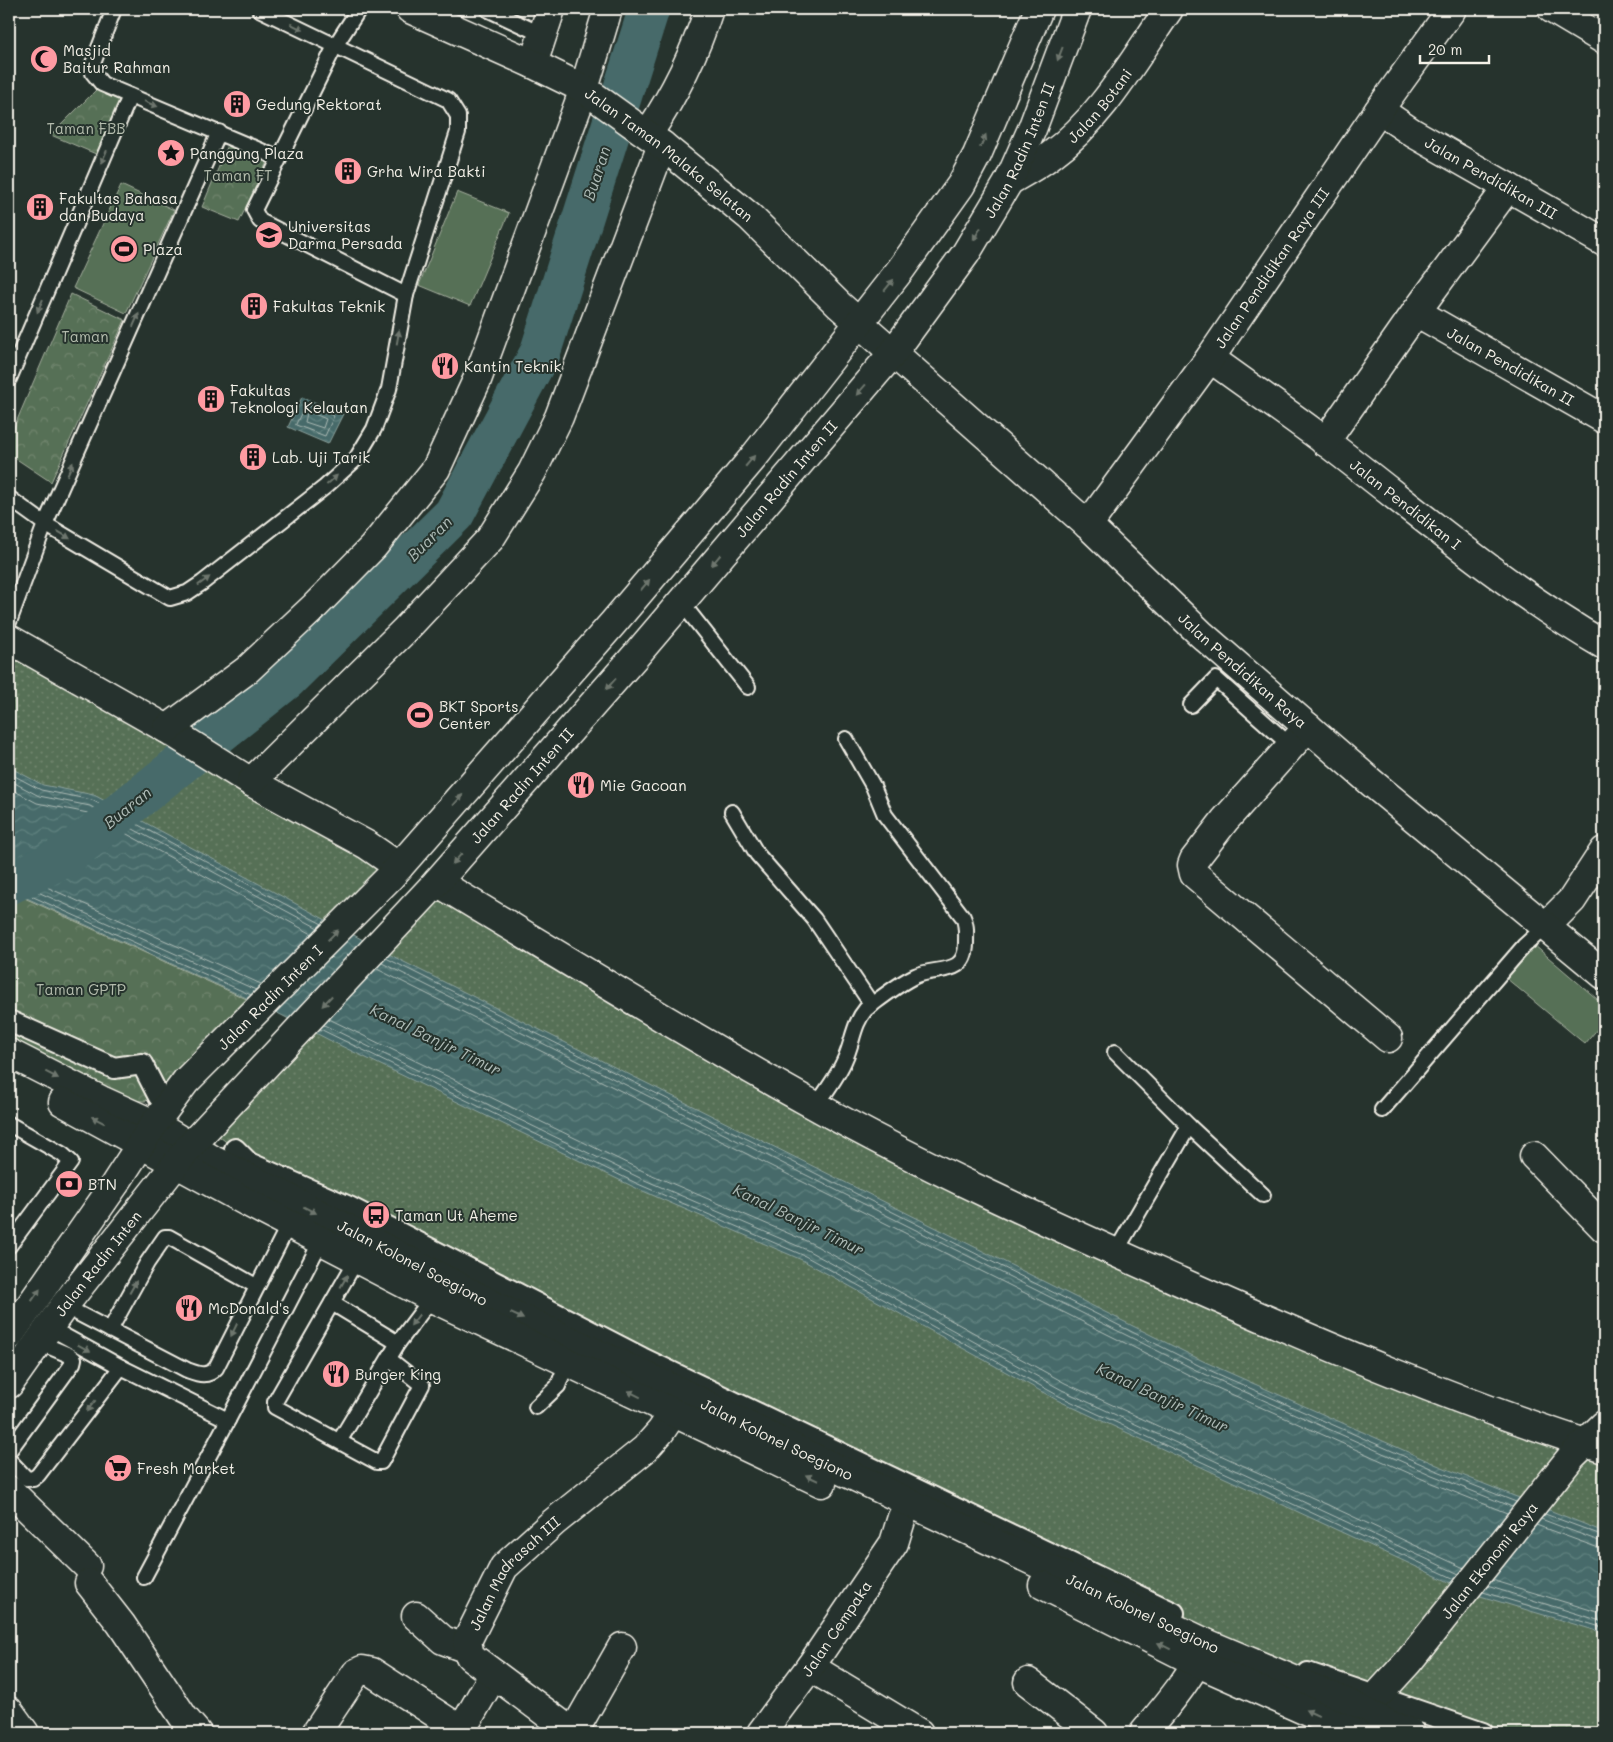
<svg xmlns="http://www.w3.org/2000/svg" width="1613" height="1742" viewBox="0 0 1613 1742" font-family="Mali,sans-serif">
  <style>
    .grass { fill: url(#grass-dots); stroke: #a6b09f }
    .park { fill: url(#park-crowns); stroke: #a6b09f }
    .garden { fill: #577056; stroke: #a6b09f }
    .water { fill: url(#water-waves); stroke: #8ca19c }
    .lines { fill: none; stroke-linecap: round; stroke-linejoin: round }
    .shore { stroke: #aebbb6; stroke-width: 1 }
    .river { stroke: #466b6a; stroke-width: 41 }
    .service-casing { stroke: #f4f1e8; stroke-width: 18 }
    .pedestrian-casing { stroke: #f4f1e8; stroke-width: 24 }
    .minor-casing { stroke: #f4f1e8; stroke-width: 31 }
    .tertiary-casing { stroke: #f4f1e8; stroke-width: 31 }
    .primary-casing { stroke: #f4f1e8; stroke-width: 31 }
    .service { stroke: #26332d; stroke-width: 14 }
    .pedestrian { stroke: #26332d; stroke-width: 20 }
    .minor { stroke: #26332d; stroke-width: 28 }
    .tertiary { stroke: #26332d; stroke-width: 28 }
    .primary { stroke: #26332d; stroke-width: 28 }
    .oneway { fill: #6e766e }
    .labels { text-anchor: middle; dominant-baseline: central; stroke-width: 4; stroke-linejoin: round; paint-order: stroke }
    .poi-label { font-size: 15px; fill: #f4f1e8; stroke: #26332d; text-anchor: start }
    .street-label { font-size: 15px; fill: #f4f1e8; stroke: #26332d }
    .park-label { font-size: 15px; fill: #b5bdae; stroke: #26332d }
    .water-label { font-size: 16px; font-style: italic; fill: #aebbb6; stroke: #26332d }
  </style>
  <defs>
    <pattern id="grass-dots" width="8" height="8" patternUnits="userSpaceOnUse" patternTransform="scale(1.25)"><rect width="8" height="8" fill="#577056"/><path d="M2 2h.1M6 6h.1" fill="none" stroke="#70856e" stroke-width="1.8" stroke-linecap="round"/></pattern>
    <pattern id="park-crowns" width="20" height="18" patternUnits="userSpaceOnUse" patternTransform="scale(1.25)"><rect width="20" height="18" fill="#577056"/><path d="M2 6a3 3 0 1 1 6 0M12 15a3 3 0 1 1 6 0" fill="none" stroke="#70856e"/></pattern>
    <pattern id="water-waves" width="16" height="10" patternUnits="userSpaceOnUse" patternTransform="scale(1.25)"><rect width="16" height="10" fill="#466b6a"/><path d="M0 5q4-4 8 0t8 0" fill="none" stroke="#61817f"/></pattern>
  </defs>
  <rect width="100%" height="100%" fill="#26332d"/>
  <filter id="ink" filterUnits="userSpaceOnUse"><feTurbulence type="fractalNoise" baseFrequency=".02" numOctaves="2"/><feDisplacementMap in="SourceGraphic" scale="10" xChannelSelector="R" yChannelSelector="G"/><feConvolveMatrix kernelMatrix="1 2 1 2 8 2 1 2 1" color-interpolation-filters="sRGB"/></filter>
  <g filter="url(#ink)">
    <g class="grass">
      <polygon points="9,639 399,867 212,1056 9,1021"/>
      <polygon points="437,882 816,1106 1115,1253 1604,1449 1604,1733 1483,1733 1280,1663 962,1512 235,1149 215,1133"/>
    </g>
    <g class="park">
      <polygon points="96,90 120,101 96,154 51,135"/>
      <polygon points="228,145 267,162 239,222 202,207"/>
      <polygon points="71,294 125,320 51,482 9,454 9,439"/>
      <polygon points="9,891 262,1006 177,1093 145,1101 101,1100 9,1053"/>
    </g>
    <g class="garden">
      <polygon points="121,185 174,210 126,313 73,288"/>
      <polygon points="457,192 509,213 470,306 419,285"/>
      <polygon points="1534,945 1604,1005 1604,1021 1585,1044 1506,978"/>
    </g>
    <g class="water">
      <polygon points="302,397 343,414 328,444 288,427"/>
      <polygon points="9,767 43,785 94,795 402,961 1203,1361 1437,1465 1604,1532 1604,1633 1477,1595 1057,1400 802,1260 636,1188 333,1042 264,1006 9,890"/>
    </g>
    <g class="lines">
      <g class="shore">
        <polygon points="306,404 334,416 325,436 296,425"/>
        <polygon points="310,412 326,419 323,428 305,422 307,413"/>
        <polyline points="9,773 41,790 92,800 322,924"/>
        <polyline points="9,780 39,796 90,806 318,928"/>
        <polyline points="9,788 37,803 88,813 312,934"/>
        <polyline points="9,872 18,874 261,984"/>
        <polyline points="9,879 256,990"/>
        <polyline points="9,886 251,995"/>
        <polyline points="386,958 1200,1366 1435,1470 1516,1502"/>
        <polyline points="382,963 1198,1371 1432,1475 1512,1507"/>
        <polyline points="377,969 1195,1378 1429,1482 1507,1513"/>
        <polyline points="329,1019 643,1171 811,1243 1065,1383 1464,1568"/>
        <polyline points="324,1025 640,1178 807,1250 1062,1390 1459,1574"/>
        <polyline points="320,1029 638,1184 805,1256 1059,1396 1455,1579"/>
        <polyline points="1545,1514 1604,1536"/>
        <polyline points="1541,1519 1604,1543"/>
        <polyline points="1536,1525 1604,1550"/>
        <polyline points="1492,1580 1604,1614"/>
        <polyline points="1487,1586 1604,1622"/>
        <polyline points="1483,1592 1604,1628"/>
      </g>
      <polyline class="river" points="9,884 66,856 287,679 454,514 540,353 649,9"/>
      <defs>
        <g id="service">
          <polyline points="114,9 92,66 93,73 102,84 278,158"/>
          <polyline points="359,9 335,46 254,210 260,221 406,295"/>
          <polyline points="487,9 543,35"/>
          <polyline points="9,379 130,96"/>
          <polyline points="9,498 45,524 170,598 187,593 202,583 325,487 356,459 374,429 389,389 406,295 458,132 458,116 448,100 259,9"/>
          <polyline points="681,602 748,687"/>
          <polyline points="9,622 45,524 219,132"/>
          <polyline points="1191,705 1216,679 1292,747"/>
          <polyline points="732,812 757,854 814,919 872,1005"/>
          <polyline points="1115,1052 1189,1126 1263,1195"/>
          <path d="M 816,1106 C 826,1091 838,1076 845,1059 C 853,1042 853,1024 866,1009 C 881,998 898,984 915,976 C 937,966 966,977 966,943 C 966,933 967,925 963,917 L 885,815 L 873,786 L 846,739"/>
          <polyline points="1382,1110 1524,946 1546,926"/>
          <polyline points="9,1124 62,1154 71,1162 9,1246"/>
          <polyline points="1115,1253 1189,1126"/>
          <polyline points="357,1259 275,1402 275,1407 377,1462 381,1462 422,1385 389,1359"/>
          <polyline points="332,1303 398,1343"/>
          <path d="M 64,1306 L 187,1370 C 198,1374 207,1378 216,1368 L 289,1224"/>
          <polyline points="48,1327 121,1367 228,1420 321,1241"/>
          <polyline points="110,1330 147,1263 165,1237 169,1237 256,1286"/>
          <polyline points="536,1407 558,1386 567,1362"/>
          <polyline points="340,1440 398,1343 432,1298"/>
          <polyline points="9,1451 73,1363 74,1359 69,1355 38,1342"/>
          <polyline points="9,1460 26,1478 33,1479 38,1475 121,1367"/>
          <polyline points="144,1577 228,1420"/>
        </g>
        <g id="pedestrian">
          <polyline points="9,1021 114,1068 142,1064 159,1097"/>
          <polyline points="235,1149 249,1163 349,1207 642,1358 1174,1613"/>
          <polyline points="1308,1673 1483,1733"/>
        </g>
        <g id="minor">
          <polyline points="1552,9 1604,40"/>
          <polyline points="533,64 551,9"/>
          <path id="s1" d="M 1379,110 L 1413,133 L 1604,242"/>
          <path d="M 648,134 C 674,95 695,53 709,9"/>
          <path id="s2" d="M 1009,181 C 1023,173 1038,165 1051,155 C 1102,118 1134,59 1169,9"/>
          <path id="s3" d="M 1416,312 L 1604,419"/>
          <path id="s4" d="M 1210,358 C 1248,386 1288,413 1326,442 C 1418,512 1504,587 1604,645"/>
          <polyline points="1325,442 1416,312 1508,187"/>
          <path id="s5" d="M 1088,525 L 1210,358 L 1379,110 L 1452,9"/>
          <polyline points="9,639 167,729 251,782 367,845 399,867"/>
          <polyline points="1308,727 1225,820 1194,860 1192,865 1194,874 1388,1038"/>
          <polyline points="167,729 247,670 313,608 373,547 436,469 477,380 584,89 608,9"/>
          <polyline points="251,782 404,631 490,539 532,472 559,417 662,145"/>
          <path d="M 437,882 C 562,957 686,1034 814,1105 C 932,1171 1056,1226 1179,1281 C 1318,1343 1458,1403 1604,1449"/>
          <polyline points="1546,926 1572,900 1604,851"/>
          <polyline points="1534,1156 1604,1228"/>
          <polyline points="9,1490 87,1566"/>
          <polyline points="89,1583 121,1624 184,1718 197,1733"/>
          <polyline points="416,1616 443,1640 467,1649"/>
          <polyline points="810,1667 919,1733"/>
          <polyline points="1028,1682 1094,1733"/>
          <path id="s6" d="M 1375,1698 L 1408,1662 L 1572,1456 L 1604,1425"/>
          <polyline points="9,1711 25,1733"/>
          <polyline points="316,1733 356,1673 362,1670 372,1672 458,1728 465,1724 494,1674"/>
          <path id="s7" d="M 573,1733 L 470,1656 L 467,1641 L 504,1567 L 554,1522 L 645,1449 L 661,1431 L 673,1413"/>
          <polyline points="573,1733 622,1647"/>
          <path id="s8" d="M 761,1733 L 810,1667 L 894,1543 L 902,1517"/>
          <path d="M 1144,1733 C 1168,1704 1192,1677 1206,1643"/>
        </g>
        <g id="tertiary">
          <path id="s9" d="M 410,9 L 533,64 L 584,89 L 662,145 L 750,217 L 839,305 L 1088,525 L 1201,634 L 1372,783 L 1604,975"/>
        </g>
        <g id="primary">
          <path id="s10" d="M 9,1053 L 101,1100 L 154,1124 L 213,1160 L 274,1190 L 500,1308 L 692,1397 L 773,1438 L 1206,1643 L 1346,1702 L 1391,1725 L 1411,1733"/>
          <polyline points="63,1102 245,1201 432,1298 822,1483"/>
          <path id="s11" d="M 9,1336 L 115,1184 L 154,1124 L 186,1081 L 391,876 L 614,622 L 753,458 L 901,269 L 961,185 L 977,155 L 1039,9"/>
          <path id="s12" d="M 9,1384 L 64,1306 L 190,1146 L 437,882 L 637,654 L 893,353 L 966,253 L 1009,181 L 1032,129 L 1077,9"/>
          <polyline points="1043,1585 1198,1663 1356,1733"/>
        </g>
      </defs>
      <use href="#service" class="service-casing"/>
      <use href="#pedestrian" class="pedestrian-casing"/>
      <use href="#minor" class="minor-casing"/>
      <use href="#tertiary" class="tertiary-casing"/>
      <use href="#primary" class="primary-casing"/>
      <use href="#service" class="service"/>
      <use href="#pedestrian" class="pedestrian"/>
      <use href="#minor" class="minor"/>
      <use href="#tertiary" class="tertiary"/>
      <use href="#primary" class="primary"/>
    </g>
    <defs><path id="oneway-solid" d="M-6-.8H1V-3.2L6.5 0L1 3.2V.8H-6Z" transform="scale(1.25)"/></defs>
    <g class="oneway">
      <use href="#oneway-solid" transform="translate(297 27) rotate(26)"/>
      <use href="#oneway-solid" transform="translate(1060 54) rotate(111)"/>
      <use href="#oneway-solid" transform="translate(151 104) rotate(22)"/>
      <use href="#oneway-solid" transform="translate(983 141) rotate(-66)"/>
      <use href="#oneway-solid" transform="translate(104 157) rotate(113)"/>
      <use href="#oneway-solid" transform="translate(977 234) rotate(121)"/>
      <use href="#oneway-solid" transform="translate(889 285) rotate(-51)"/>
      <use href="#oneway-solid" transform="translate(40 306) rotate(113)"/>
      <use href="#oneway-solid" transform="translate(136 320) rotate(-66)"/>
      <use href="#oneway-solid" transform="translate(398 337) rotate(-80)"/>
      <use href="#oneway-solid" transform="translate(861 390) rotate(131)"/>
      <use href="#oneway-solid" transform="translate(750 461) rotate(-50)"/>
      <use href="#oneway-solid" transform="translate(70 469) rotate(-66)"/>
      <use href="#oneway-solid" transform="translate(332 480) rotate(-42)"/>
      <use href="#oneway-solid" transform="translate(64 535) rotate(31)"/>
      <use href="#oneway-solid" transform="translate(716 560) rotate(130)"/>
      <use href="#oneway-solid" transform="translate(204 581) rotate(-36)"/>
      <use href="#oneway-solid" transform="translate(645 585) rotate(-50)"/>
      <use href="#oneway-solid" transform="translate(611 684) rotate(131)"/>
      <use href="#oneway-solid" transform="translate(458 800) rotate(-49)"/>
      <use href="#oneway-solid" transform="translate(457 859) rotate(131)"/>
      <use href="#oneway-solid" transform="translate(333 935) rotate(-45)"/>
      <use href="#oneway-solid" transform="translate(327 1001) rotate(133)"/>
      <use href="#oneway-solid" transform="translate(52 1075) rotate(27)"/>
      <use href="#oneway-solid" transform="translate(98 1120) rotate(-153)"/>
      <use href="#oneway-solid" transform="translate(310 1210) rotate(27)"/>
      <use href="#oneway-solid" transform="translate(344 1281) rotate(-61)"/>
      <use href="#oneway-solid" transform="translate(133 1287) rotate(-61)"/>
      <use href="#oneway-solid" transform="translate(36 1295) rotate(-55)"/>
      <use href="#oneway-solid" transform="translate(517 1316) rotate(25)"/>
      <use href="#oneway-solid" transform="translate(415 1320) rotate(127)"/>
      <use href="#oneway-solid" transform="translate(234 1330) rotate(116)"/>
      <use href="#oneway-solid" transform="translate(84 1348) rotate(28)"/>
      <use href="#oneway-solid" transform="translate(634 1394) rotate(-154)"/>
      <use href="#oneway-solid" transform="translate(91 1406) rotate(128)"/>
      <use href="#oneway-solid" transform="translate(812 1478) rotate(-155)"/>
      <use href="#oneway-solid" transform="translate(1164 1646) rotate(-153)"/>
      <use href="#oneway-solid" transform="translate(1312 1713) rotate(-155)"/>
    </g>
  </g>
  <defs>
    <symbol id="mosque-disc" viewBox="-11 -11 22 22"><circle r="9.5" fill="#ff9aa2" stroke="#26332d"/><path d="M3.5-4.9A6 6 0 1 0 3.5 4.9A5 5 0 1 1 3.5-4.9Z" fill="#111"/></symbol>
    <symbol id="building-disc" viewBox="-11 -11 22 22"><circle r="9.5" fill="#ff9aa2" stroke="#26332d"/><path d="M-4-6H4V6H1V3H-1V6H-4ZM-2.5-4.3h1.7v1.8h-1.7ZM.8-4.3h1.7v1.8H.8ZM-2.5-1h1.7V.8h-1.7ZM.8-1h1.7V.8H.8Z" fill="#111"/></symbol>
    <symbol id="sight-disc" viewBox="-11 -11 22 22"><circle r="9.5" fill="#ff9aa2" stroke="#26332d"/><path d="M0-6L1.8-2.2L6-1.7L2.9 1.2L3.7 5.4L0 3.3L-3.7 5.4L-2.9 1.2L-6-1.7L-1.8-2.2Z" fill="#111"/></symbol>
    <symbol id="university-disc" viewBox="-11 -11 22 22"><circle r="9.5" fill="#ff9aa2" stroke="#26332d"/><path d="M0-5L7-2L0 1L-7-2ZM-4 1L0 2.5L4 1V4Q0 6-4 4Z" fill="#111"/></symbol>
    <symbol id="stadium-disc" viewBox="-11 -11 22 22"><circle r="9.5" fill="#ff9aa2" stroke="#26332d"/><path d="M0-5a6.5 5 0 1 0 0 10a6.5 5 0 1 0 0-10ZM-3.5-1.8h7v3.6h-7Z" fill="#111"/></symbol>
    <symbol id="restaurant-disc" viewBox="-11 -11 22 22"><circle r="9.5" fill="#ff9aa2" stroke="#26332d"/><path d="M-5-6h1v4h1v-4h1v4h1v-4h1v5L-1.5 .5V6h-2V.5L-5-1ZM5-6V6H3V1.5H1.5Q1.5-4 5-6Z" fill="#111"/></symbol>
    <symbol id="bank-disc" viewBox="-11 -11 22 22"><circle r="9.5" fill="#ff9aa2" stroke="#26332d"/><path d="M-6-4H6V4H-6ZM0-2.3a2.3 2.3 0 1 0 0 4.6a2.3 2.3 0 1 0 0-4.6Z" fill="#111"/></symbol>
    <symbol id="bus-disc" viewBox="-11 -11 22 22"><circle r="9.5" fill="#ff9aa2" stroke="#26332d"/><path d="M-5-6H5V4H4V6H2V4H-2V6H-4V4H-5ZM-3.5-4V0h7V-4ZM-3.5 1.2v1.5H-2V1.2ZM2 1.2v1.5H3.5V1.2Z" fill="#111"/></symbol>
    <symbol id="supermarket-disc" viewBox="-11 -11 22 22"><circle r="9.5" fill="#ff9aa2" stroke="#26332d"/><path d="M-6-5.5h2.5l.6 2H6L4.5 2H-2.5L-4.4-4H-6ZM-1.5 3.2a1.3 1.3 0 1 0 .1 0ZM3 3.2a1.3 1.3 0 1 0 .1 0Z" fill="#111"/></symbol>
  </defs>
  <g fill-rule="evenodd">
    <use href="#mosque-disc" x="28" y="43" width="32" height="32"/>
    <use href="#building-disc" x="221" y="88" width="32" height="32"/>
    <use href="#sight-disc" x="155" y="137" width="32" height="32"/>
    <use href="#building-disc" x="332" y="155" width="32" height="32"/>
    <use href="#building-disc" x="24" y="191" width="32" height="32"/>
    <use href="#university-disc" x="253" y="219" width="32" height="32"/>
    <use href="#stadium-disc" x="108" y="233" width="32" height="32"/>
    <use href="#building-disc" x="238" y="290" width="32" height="32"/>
    <use href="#restaurant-disc" x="429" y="350" width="32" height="32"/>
    <use href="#building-disc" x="195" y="383" width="32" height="32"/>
    <use href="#building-disc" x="237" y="441" width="32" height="32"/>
    <use href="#stadium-disc" x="404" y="699" width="32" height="32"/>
    <use href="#restaurant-disc" x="565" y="769" width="32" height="32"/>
    <use href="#bank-disc" x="53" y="1168" width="32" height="32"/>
    <use href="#bus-disc" x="360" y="1199" width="32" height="32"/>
    <use href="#restaurant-disc" x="173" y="1292" width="32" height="32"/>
    <use href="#restaurant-disc" x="320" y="1358" width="32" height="32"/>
    <use href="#supermarket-disc" x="102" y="1452" width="32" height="32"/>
  </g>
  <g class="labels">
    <g class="poi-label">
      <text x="63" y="50">Masjid<tspan x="63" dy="17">Baitur Rahman</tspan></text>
      <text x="256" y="104">Gedung Rektorat</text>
      <text x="190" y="153">Panggung Plaza</text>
      <text x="367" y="171">Grha Wira Bakti</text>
      <text x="59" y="198">Fakultas Bahasa<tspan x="59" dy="17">dan Budaya</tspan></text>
      <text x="288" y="226">Universitas<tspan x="288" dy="17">Darma Persada</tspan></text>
      <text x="143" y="249">Plaza</text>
      <text x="273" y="306">Fakultas Teknik</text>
      <text x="464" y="366">Kantin Teknik</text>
      <text x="230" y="390">Fakultas<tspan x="230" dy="17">Teknologi Kelautan</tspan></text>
      <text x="272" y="457">Lab. Uji Tarik</text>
      <text x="439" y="706">BKT Sports<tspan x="439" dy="17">Center</tspan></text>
      <text x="600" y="785">Mie Gacoan</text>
      <text x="88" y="1184">BTN</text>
      <text x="395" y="1215">Taman Ut Aheme</text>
      <text x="208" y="1308">McDonald's</text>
      <text x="355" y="1374">Burger King</text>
      <text x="137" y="1468">Fresh Market</text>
    </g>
    <g class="street-label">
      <text stroke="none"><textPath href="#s2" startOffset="119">Jalan Botani</textPath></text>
      <text stroke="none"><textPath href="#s12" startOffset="1599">Jalan Radin Inten II</textPath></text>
      <text stroke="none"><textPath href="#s9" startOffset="299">Jalan Taman Malaka Selatan</textPath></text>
      <text stroke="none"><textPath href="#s1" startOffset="131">Jalan Pendidikan III</textPath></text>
      <text stroke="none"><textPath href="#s5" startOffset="316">Jalan Pendidikan Raya III</textPath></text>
      <text stroke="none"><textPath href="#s3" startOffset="109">Jalan Pendidikan II</textPath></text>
      <text stroke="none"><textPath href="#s12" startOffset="1194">Jalan Radin Inten II</textPath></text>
      <text stroke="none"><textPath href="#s4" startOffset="244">Jalan Pendidikan I</textPath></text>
      <text stroke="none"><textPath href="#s9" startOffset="1071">Jalan Pendidikan Raya</textPath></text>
      <text stroke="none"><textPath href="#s12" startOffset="789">Jalan Radin Inten II</textPath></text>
      <text stroke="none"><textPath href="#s11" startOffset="429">Jalan Radin Inten I</textPath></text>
      <text stroke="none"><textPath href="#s12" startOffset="150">Jalan Radin Inten</textPath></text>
      <text stroke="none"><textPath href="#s10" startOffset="455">Jalan Kolonel Soegiono</textPath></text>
      <text stroke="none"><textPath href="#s10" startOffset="860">Jalan Kolonel Soegiono</textPath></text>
      <text stroke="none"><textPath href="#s6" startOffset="179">Jalan Ekonomi Raya</textPath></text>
      <text stroke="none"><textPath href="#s7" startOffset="228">Jalan Madrasah III</textPath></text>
      <text stroke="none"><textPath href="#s10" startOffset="1265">Jalan Kolonel Soegiono</textPath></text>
      <text stroke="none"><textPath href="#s8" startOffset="129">Jalan Cempaka</textPath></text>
    </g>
    <g class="park-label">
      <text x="86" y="128">Taman FBB</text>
      <text x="238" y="175">Taman FT</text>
      <text x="85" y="336">Taman</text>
      <text x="81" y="989">Taman GPTP</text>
    </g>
    <g class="water-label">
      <text transform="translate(596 173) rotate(-72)">Buaran</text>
      <text transform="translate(429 538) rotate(-45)">Buaran</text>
      <text transform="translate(127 807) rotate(-39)">Buaran</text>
      <text transform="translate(436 1039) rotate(26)">Kanal Banjir Timur</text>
      <text transform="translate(799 1219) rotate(26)">Kanal Banjir Timur</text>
      <text transform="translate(1163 1397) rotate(25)">Kanal Banjir Timur</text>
    </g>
  </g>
  <rect width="1613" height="1742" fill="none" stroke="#26332d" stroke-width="30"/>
  <rect x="15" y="15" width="1583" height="1712" fill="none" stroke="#f4f1e8" stroke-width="2" filter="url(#ink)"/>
  <path d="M1420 55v8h69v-8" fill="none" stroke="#f4f1e8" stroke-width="2.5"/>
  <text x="1428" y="55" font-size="15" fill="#f4f1e8" stroke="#26332d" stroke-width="4" paint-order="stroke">20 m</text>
</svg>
